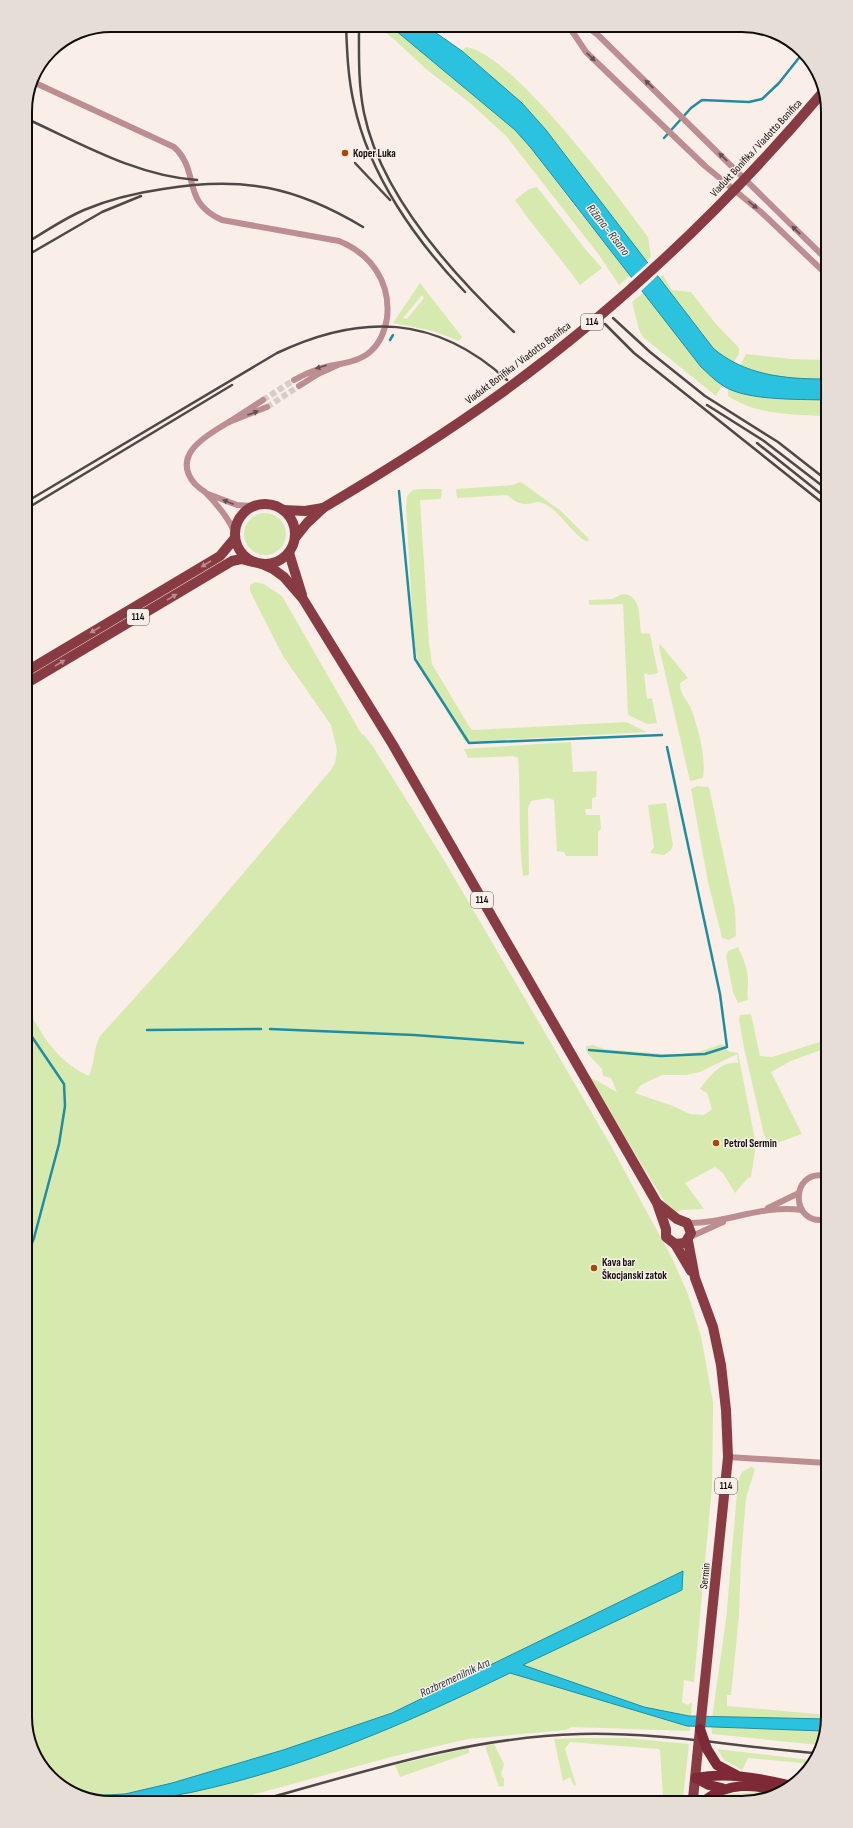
<svg xmlns="http://www.w3.org/2000/svg" width="853" height="1828" viewBox="0 0 853 1828" font-family="'Sofia Sans Condensed',sans-serif">
  <style>
    .green { fill: #d6eab0; fill-rule: evenodd }
    .water { fill: #2ac2df; stroke: #228c9f }
    .pier { fill: #f9efe8 }
    .lines { fill: none; stroke-linecap: round; stroke-linejoin: round }
    .stream { stroke: #228c9f; stroke-width: 2.5 }
    .minor-tunnel { stroke: #d6cdc7; stroke-width: 6; stroke-dasharray: 6 3; stroke-linecap: butt }
    .minor { stroke: #bc8e91; stroke-width: 6 }
    .primary { stroke: #883b43; stroke-width: 10 }
    .trunk { stroke: #7e2936; stroke-width: 10 }
    .rail { stroke: #4e4946; stroke-width: 2.5 }
    .primary-bridge { stroke: #883b43; stroke-width: 10 }
    .trunk-bridge { stroke: #7e2936; stroke-width: 10 }
    .oneway { fill: #664e4e }
    .oneway2 { fill: #bb8c8d }
    .poi-dot { fill: #a94802; stroke: #f9efe8; stroke-width: 1.5 }
    .labels { text-anchor: middle; dominant-baseline: central; stroke-width: 3; stroke-linejoin: round; paint-order: stroke }
    .shield { fill: #f9efe8; stroke: #56514d; stroke-width: 1 }
    .shield-label { font-size: 10px; font-weight: bold; fill: #100d0b }
    .street-label { font-size: 11px; fill: #100d0b; stroke: #f9efe8 }
    .poi-label { font-size: 11px; font-weight: bold; fill: #100d0b; stroke: #f9efe8; text-anchor: start }
    .water-label { font-size: 12px; font-style: italic; fill: #20373d; stroke: #f9efe8 }
    .rim { fill: none; stroke: #100d0b; stroke-width: 2 }
  </style>
  <rect width="100%" height="100%" fill="#f9efe8"/>
  <g class="green">
    <polygon points="376,25 389,25 515,130 531,148 575,207 631,275 619,285 599,255 506,136 470,103 426,69 396,41"/>
    <path d="M 466,47 C 513,54 618,196 648,237 L 651,257 L 646,261 L 545,129 L 522,103 L 462,51 Z"/>
    <path d="M 537,187 L 586,250 L 602,268 L 580,285 C 559,256 535,229 515,200 L 529,189 Z"/>
    <polygon points="663,275 672,290 691,292 715,323 739,348 739,354 733,363 713,348 659,278"/>
    <path d="M 420,283 L 462,337 L 459,341 L 433,331 L 393,323 ZM 422,295 L 424,298 L 407,319 L 403,318 Z"/>
    <polygon points="644,292 701,367 722,386 716,396 644,338 639,330 632,302"/>
    <path d="M 746,354 L 791,359 L 824,360 L 824,379 C 797,379 765,378 740,366 Z"/>
    <path d="M 728,389 L 774,399 L 824,400 L 824,416 C 791,414 756,415 728,396 Z"/>
    <path d="M 521,482 L 561,511 L 589,539 L 587,542 C 569,532 561,510 542,503 C 536,500 533,504 527,504 C 519,505 513,500 507,495 L 457,498 L 456,489 L 512,485 Z"/>
    <polygon points="420,489 442,489 441,499 420,500 429,643 432,664 470,728 473,730 626,722 647,732 467,742 464,740 418,662 414,645 406,506 407,496 413,490"/>
    <circle cx="265" cy="534" r="21"/>
    <path d="M 255,582 L 264,584 L 282,596 L 362,735 L 363,734 L 372,745 L 444,860 L 610,1144 L 672,1258 L 688,1294 L 701,1336 L 713,1402 L 713,1415 L 712,1486 L 694,1682 L 684,1680 L 682,1702 L 688,1705 L 692,1702 L 690,1731 L 572,1727 L 566,1730 L 468,1739 L 391,1757 L 227,1802 L 105,1803 L 59,1785 L 30,1745 L 28,1010 C 45,1039 57,1061 89,1076 C 95,1062 93,1050 100,1036 L 178,950 L 330,771 L 335,763 L 337,750 L 331,725 L 283,656 L 250,591 L 250,585 Z"/>
    <path d="M 622,594 C 642,594 639,618 641,633 L 650,634 L 658,673 L 649,675 L 644,673 L 647,699 L 652,698 L 657,723 L 647,724 L 628,715 L 623,604 L 589,605 L 589,600 L 612,599 Z"/>
    <path d="M 660,644 L 688,678 L 680,683 C 680,696 688,700 692,711 C 699,732 706,757 703,778 L 690,781 L 659,647 Z"/>
    <path d="M 571,742 L 573,772 L 597,771 L 596,797 L 592,798 L 592,809 L 585,809 L 586,815 L 600,815 L 601,829 L 598,832 L 598,856 L 566,856 L 564,852 L 557,851 L 554,800 L 548,798 L 531,801 L 528,808 L 529,875 L 523,876 C 518,836 521,798 518,758 L 513,756 L 468,758 L 464,749 Z"/>
    <polygon points="697,786 709,787 735,909 736,936 729,940 722,938 708,882 691,789"/>
    <polygon points="666,803 673,845 671,850 664,855 650,853 654,847 648,805"/>
    <path d="M 738,947 C 743,958 748,969 748,981 C 748,988 747,993 748,1000 L 738,1003 L 733,992 L 726,956 L 728,951 Z"/>
    <polygon points="751,1014 760,1056 772,1057 826,1040 826,1048 791,1061 771,1072 802,1134 774,1144 768,1142 764,1135 744,1048 739,1019 740,1015"/>
    <path d="M 722,1044 L 728,1051 L 738,1053 L 756,1145 L 751,1177 L 747,1179 L 735,1193 L 723,1173 L 715,1167 L 685,1183 L 704,1209 L 682,1210 L 672,1214 L 588,1076 L 617,1092 L 611,1078 L 603,1076 L 602,1069 L 587,1053 L 586,1046 L 593,1045 L 605,1049 L 675,1055 L 698,1052 ZM 737,1054 L 738,1063 C 721,1060 709,1077 700,1089 L 707,1093 L 712,1109 L 704,1115 L 690,1114 L 673,1106 L 635,1093 L 641,1085 L 662,1075 L 686,1075 L 700,1072 Z"/>
    <polygon points="751,1467 755,1469 746,1498 741,1559 739,1616 731,1695 727,1695 727,1706 828,1715 826,1723 769,1718 712,1718 726,1620 738,1481 742,1472"/>
    <polygon points="711,1725 766,1726 823,1731 819,1745 712,1734"/>
    <polygon points="579,1738 626,1738 689,1744 683,1799 663,1799 660,1750 658,1749 570,1742 565,1749 576,1785 574,1786 570,1777 563,1781 554,1739"/>
    <polygon points="494,1744 504,1764 501,1774 504,1779 504,1786 499,1787 485,1746"/>
    <polygon points="469,1748 469,1753 400,1777 395,1765"/>
    <polygon points="717,1749 810,1760 814,1760 812,1764 748,1758 742,1770 724,1760"/>
    <polygon points="761,1792 774,1795 770,1798 716,1799 722,1794"/>
  </g>
  <g class="water">
    <path d="M 389,25 L 424,25 L 439,35 L 462,51 L 522,103 L 546,130 L 713,348 C 744,375 784,379 824,379 L 824,400 C 798,399 744,401 722,385 C 714,380 708,373 701,367 L 531,148 L 515,130 Z"/>
    <path d="M 683,1571 L 682,1590 L 523,1665 L 644,1707 L 689,1716 L 827,1719 L 823,1731 L 687,1726 L 510,1673 C 408,1723 304,1768 193,1792 C 165,1797 135,1806 106,1803 C 100,1802 92,1798 86,1796 L 125,1794 L 172,1783 L 283,1750 L 392,1713 Z"/>
  </g>
  <polygon class="pier" points="649,262 659,274 640,292 630,279"/>
  <g class="lines">
    <g class="stream">
      <polyline points="664,138 691,108 702,100 749,102 762,99 779,83 802,54"/>
      <polyline points="390,340 393,335"/>
      <polyline points="399,491 415,659 469,743 662,735"/>
      <polyline points="270,1029 414,1035 523,1043"/>
      <polyline points="147,1030 261,1029"/>
      <polyline points="28,1031 64,1084 65,1106 59,1144 34,1238 28,1253"/>
      <polyline points="589,1050 661,1056 705,1054 727,1047 720,994 667,747"/>
    </g>
    <g class="minor-tunnel">
      <polyline points="263,400 294,380"/>
      <polyline points="267,407 299,386"/>
    </g>
    <g class="minor">
      <polyline points="568,25 586,52 705,166 761,212 824,272"/>
      <polyline points="585,25 599,36 824,257"/>
      <path d="M 31,81 L 174,147 C 201,172 180,201 222,220 L 339,241 C 371,254 391,282 387,318 C 385,330 380,343 371,351 C 363,359 351,362 340,364"/>
      <path d="M 294,380 C 310,371 323,366 340,364 L 318,374 L 299,386"/>
      <polyline points="263,400 229,422 267,407"/>
      <path d="M 229,422 C 207,435 170,455 195,484 C 198,487 202,490 205,492 C 217,504 227,516 234,531"/>
      <polyline points="208,494 237,505 252,506"/>
      <path d="M 826,1176 C 789,1168 790,1228 827,1219"/>
      <polyline points="768,1208 799,1193"/>
      <polyline points="824,1219 827,1232"/>
      <path d="M 687,1223 C 726,1224 762,1204 802,1210"/>
      <polyline points="690,1237 723,1222"/>
      <polyline points="728,1457 827,1463"/>
    </g>
    <g class="primary">
      <circle cx="265" cy="534" r="30"/>
      <polyline points="283,510 305,511 323,508"/>
      <polyline points="295,538 307,523 323,508"/>
      <polyline points="289,553 302,595"/>
      <polyline points="262,564 273,569 284,577 303,599 393,745 657,1203 666,1229 666,1237 675,1244 685,1243 691,1233 687,1223 677,1219 657,1203"/>
      <polyline points="27,671 220,556 235,538"/>
      <polyline points="27,683 232,561 241,559 253,562"/>
      <polyline points="688,1241 695,1278 713,1327 721,1365 726,1410 728,1457 700,1729"/>
      <polyline points="675,1244 691,1271"/>
      <polyline points="693,1799 698,1748"/>
    </g>
    <g class="trunk">
      <polyline points="707,1749 717,1765 736,1775"/>
      <path d="M 696,1778 C 726,1772 758,1778 788,1785"/>
      <polyline points="696,1778 709,1785 722,1788"/>
      <path d="M 707,1799 C 727,1783 755,1783 779,1792"/>
    </g>
    <g class="rail">
      <path d="M 346,25 C 347,52 348,78 354,104 C 369,175 416,241 465,292"/>
      <path d="M 359,25 C 359,55 358,83 364,113 C 381,196 454,276 514,332"/>
      <path d="M 25,118 C 80,143 136,176 197,180"/>
      <polyline points="355,163 390,200"/>
      <path d="M 26,243 C 45,232 63,219 84,210 C 110,199 135,193 163,189 C 242,176 295,186 363,227"/>
      <polyline points="26,256 102,212 141,196"/>
      <polyline points="613,318 650,352 705,396 778,442 824,478"/>
      <polyline points="605,324 634,353 825,505"/>
      <polyline points="707,405 764,441 825,488"/>
      <polyline points="757,443 825,497"/>
      <path d="M 26,502 L 277,353 C 361,313 436,315 507,380"/>
      <polyline points="26,509 232,385"/>
      <path d="M 255,1802 C 363,1772 468,1737 580,1734 C 659,1732 738,1747 816,1753"/>
    </g>
    <g class="primary-bridge">
      <path d="M 323,508 C 384,472 443,435 500,394 C 620,307 728,204 823,92"/>
      <polyline points="698,1748 700,1729"/>
    </g>
    <polyline class="trunk-bridge" points="700,1729 707,1749"/>
  </g>
  <defs><path id="oneway-solid" d="M-6-.8H1V-3.2L6.5 0L1 3.2V.8H-6Z"/></defs>
  <g class="oneway">
    <use href="#oneway-solid" transform="translate(591 57) rotate(44)"/>
    <use href="#oneway-solid" transform="translate(649 84) rotate(-136)"/>
    <use href="#oneway-solid" transform="translate(723 157) rotate(-136)"/>
    <use href="#oneway-solid" transform="translate(753 205) rotate(39)"/>
    <use href="#oneway-solid" transform="translate(796 230) rotate(-136)"/>
    <use href="#oneway-solid" transform="translate(321 367) rotate(164)"/>
    <use href="#oneway-solid" transform="translate(253 413) rotate(-20)"/>
    <use href="#oneway-solid" transform="translate(228 502) rotate(-158)"/>
  </g>
  <g class="oneway2">
    <use href="#oneway-solid" transform="translate(206 564) rotate(149)"/>
    <use href="#oneway-solid" transform="translate(172 597) rotate(-31)"/>
    <use href="#oneway-solid" transform="translate(95 630) rotate(149)"/>
    <use href="#oneway-solid" transform="translate(60 663) rotate(-31)"/>
  </g>
  <g class="poi-dot">
    <circle cx="345" cy="153" r="4"/>
    <circle cx="716" cy="1143" r="4"/>
    <circle cx="594" cy="1268" r="4"/>
  </g>
  <g class="labels">
    <g class="shield">
      <rect x="581" y="314" width="22" height="16" rx="3"/>
      <rect x="127" y="609" width="22" height="16" rx="3"/>
      <rect x="471" y="892" width="22" height="16" rx="3"/>
      <rect x="715" y="1478" width="22" height="16" rx="3"/>
    </g>
    <g class="shield-label">
      <text x="592" y="322">114</text>
      <text x="138" y="617">114</text>
      <text x="482" y="900">114</text>
      <text x="726" y="1486">114</text>
    </g>
    <g class="street-label">
      <text transform="translate(756 148) rotate(-47)">Viadukt Bonifika / Viadotto Bonifica</text>
      <text transform="translate(518 363) rotate(-37)">Viadukt Bonifika / Viadotto Bonifica</text>
      <text transform="translate(705 1576) rotate(-84)">Sermin</text>
    </g>
    <g class="poi-label">
      <text x="353" y="153">Koper Luka</text>
      <text x="724" y="1143">Petrol Sermin</text>
      <text x="602" y="1262">Kava bar<tspan x="602" dy="13">Škocjanski zatok</tspan></text>
    </g>
    <g class="water-label">
      <text transform="translate(608 230) rotate(52)">Rižana - Risano</text>
      <text transform="translate(455 1678) rotate(-25)">Razbremenilnik Ara</text>
    </g>
  </g>
  <path d="M0 0H853V1828H0ZM111 32H742A79 79 0 0 1 821 111V1717A79 79 0 0 1 742 1796H111A79 79 0 0 1 32 1717V111A79 79 0 0 1 111 32Z" fill="#e6ddd6" fill-rule="evenodd"/>
  <path class="rim" d="M111 32H742A79 79 0 0 1 821 111V1717A79 79 0 0 1 742 1796H111A79 79 0 0 1 32 1717V111A79 79 0 0 1 111 32Z"/>
</svg>
